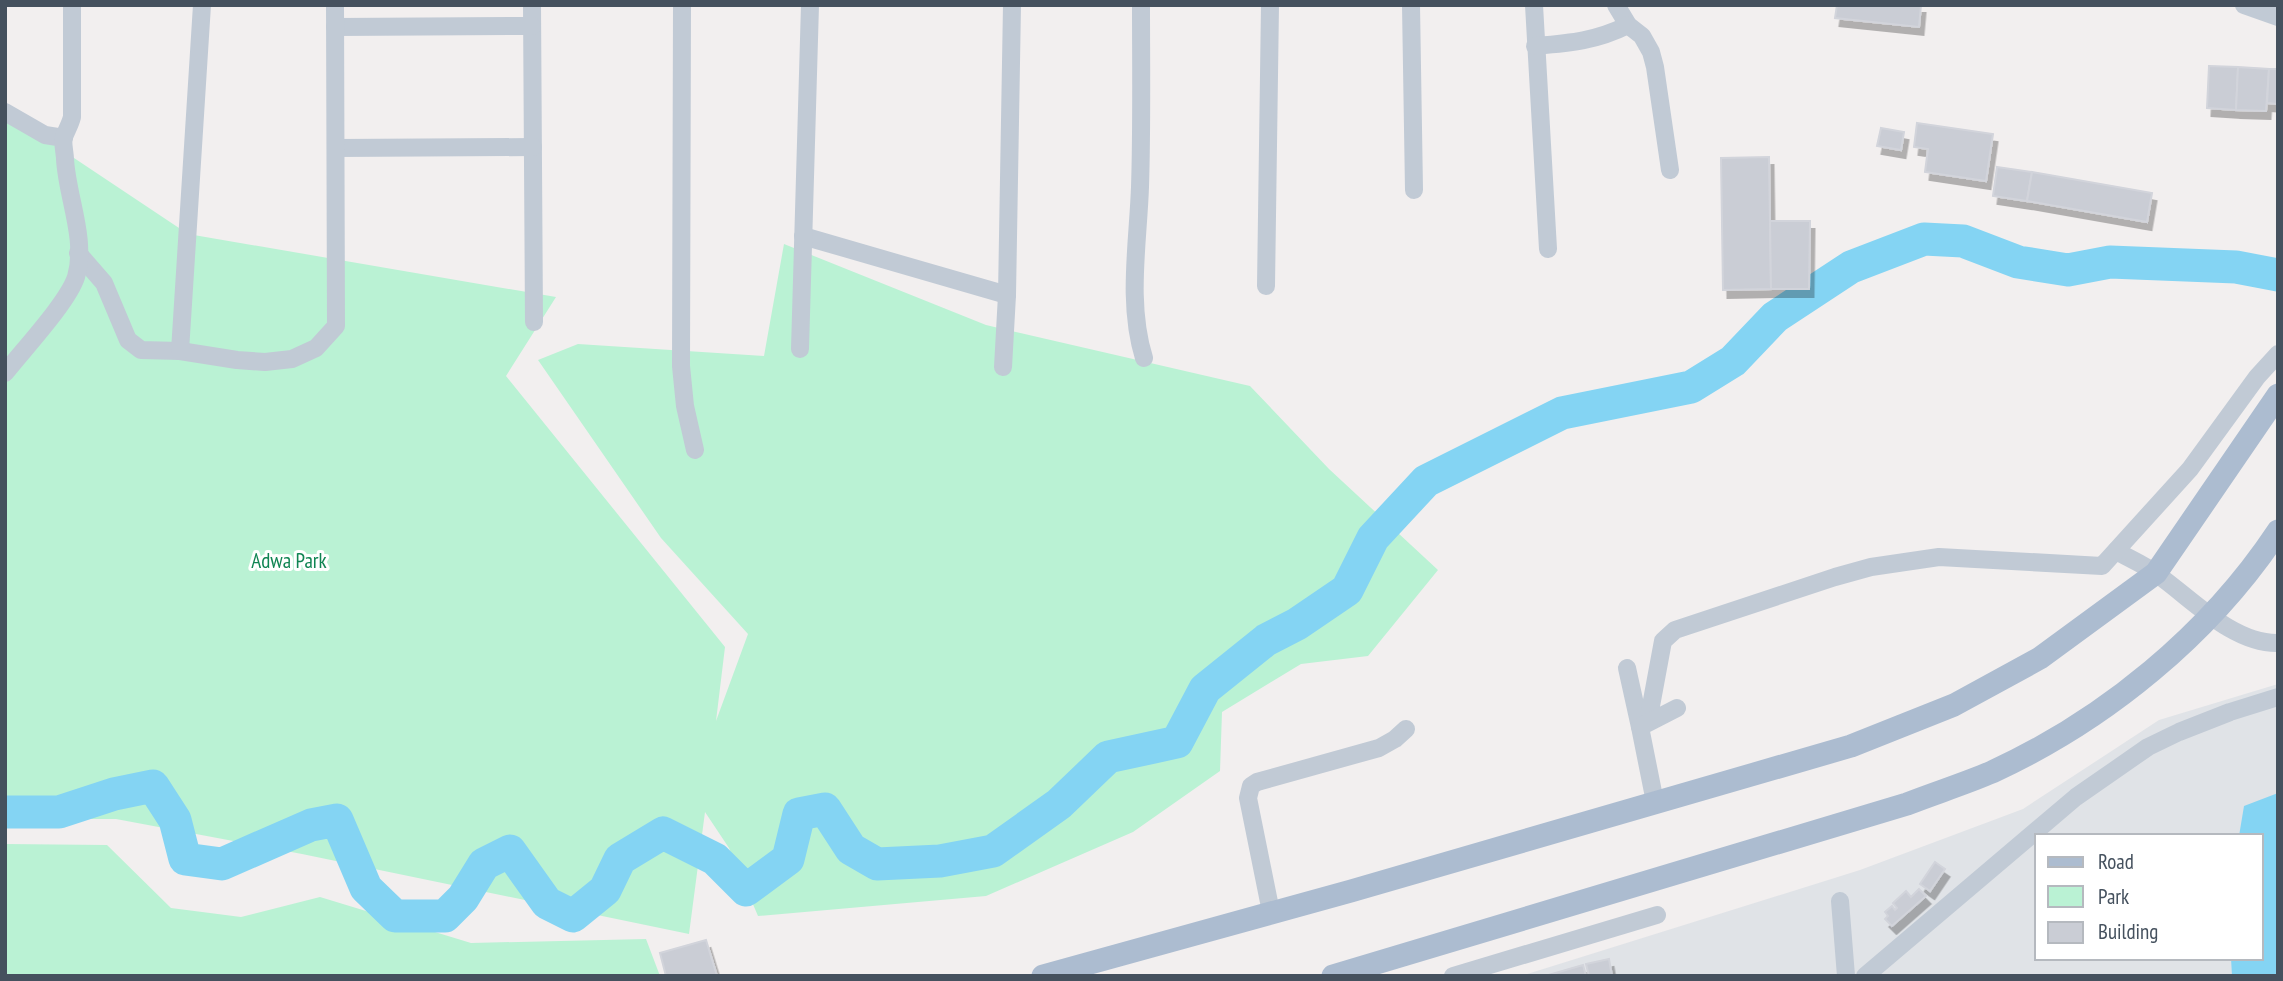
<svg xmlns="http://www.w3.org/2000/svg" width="2283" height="981" viewBox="0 0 2283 981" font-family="'PT Sans Narrow',sans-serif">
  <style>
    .airport { fill: #e0e3e7; fill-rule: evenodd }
    .green { fill: #baf2d4 }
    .water { fill: #84d4f3 }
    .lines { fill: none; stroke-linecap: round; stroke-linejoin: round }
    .river { stroke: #84d4f3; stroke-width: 33 }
    .building { fill: #cacdd5; stroke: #d2d4db; stroke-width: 2; filter: url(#shadow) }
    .minor { stroke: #c1cad5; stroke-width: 18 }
    .major { stroke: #acbcd0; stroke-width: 23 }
    .labels { text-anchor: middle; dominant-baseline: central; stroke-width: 6; stroke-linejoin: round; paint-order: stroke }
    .park-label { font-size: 21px; fill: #108553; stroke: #fff }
  </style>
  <defs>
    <filter id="shadow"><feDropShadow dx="4.5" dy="8" stdDeviation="0" flood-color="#0004"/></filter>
  </defs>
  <rect width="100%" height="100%" fill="#f2efef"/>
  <path class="airport" d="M 2278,684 L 2278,976 L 1521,976 L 1860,870 L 2023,809 L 2159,720 ZM 2036,836 L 2260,836 L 2260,958 L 2036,958 Z"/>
  <g class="green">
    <polygon points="5,112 188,234 556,297 506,376 725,647 716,721 748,634 661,538 538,360 578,344 764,356 784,244 986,325 1250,386 1329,469 1438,570 1368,656 1301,664 1222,712 1220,771 1133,832 986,896 758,916 729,848 705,812 689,934 302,854 116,819 5,819"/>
    <polygon points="5,844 107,845 171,908 241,917 320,897 471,943 646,939 660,976 5,976"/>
  </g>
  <polygon class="water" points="2278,793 2278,976 2232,976 2231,958 2260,958 2260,836 2239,836 2244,806"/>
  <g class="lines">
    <polyline class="river" points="5,812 59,812 114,794 153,786 175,820 185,859 222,864 311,825 337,820 366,888 395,916 445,916 463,898 484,864 510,851 547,903 573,916 605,890 620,859 663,833 715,859 746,890 788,859 799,814 825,809 851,849 877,864 940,861 993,851 1059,804 1108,757 1177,742 1205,689 1266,640 1297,624 1347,590 1373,538 1426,481 1562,413 1691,387 1733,361 1775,317 1851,267 1924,239 1963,241 2018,262 2068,270 2110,262 2236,267 2278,275"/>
  </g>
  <g class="building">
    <polygon points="1837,5 1921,5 1919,27 1835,18"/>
    <polygon points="2209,66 2238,67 2236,110 2207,108"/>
    <polygon points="2238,67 2269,69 2266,111 2236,110"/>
    <polygon points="2269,69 2278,69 2278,104 2267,103"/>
    <polygon points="1917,123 1993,134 1986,181 1925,172 1928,149 1914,147"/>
    <polygon points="1881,128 1904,132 1901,150 1877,146"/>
    <polygon points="1769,157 1771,289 1723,290 1721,158"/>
    <polygon points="1997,167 2032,172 2027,201 1993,196"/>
    <polygon points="2032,172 2152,193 2147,222 2027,201"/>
    <polygon points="1770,221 1810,221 1809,289 1771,289"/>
    <polygon points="1935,862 1945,869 1930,891 1920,884"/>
    <polygon points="1919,889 1926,896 1892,926 1885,919 1888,916 1885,912 1892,906 1895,910 1897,908 1893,903 1906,891 1911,897"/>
    <polygon points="706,940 717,976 666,976 660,953"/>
    <polygon points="1609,959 1612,976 1589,976 1586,964"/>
    <polygon points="1583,965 1586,976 1545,976"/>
  </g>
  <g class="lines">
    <g class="minor">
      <polyline points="532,5 534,322"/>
      <polyline points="682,5 681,366 685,406 695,450"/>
      <path d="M 1141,5 C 1141,66 1142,127 1140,187 C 1138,244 1127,303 1144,358"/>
      <polyline points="1411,5 1414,190"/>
      <polyline points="1534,5 1548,249"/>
      <polyline points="1616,5 1628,25 1642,36 1651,52 1655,67 1670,170"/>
      <polyline points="2244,5 2278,17"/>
      <polyline points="335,27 532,26"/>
      <path d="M 1535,46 C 1570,43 1596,41 1628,25"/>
      <polyline points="5,112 45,135 64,138"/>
      <polyline points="336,148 533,147"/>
      <polyline points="803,236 1007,295"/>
      <polyline points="78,253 104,283 128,340 141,350 180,351 237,360 265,362 292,359 316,348 336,326 335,5"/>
      <polyline points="1266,286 1270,5"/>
      <polyline points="800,349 810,5"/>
      <polyline points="180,351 202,5"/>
      <polyline points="1003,367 1007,295 1012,5"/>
      <path d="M 5,373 C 23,350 68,302 76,277 C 87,239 67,197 65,159 C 65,153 62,143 64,137 C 66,131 70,125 72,117 L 72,5"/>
      <path d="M 2116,551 C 2130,559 2145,565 2158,575 C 2192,599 2233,644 2278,643"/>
      <polyline points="1627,668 1640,727"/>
      <polyline points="1648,722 1663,641 1675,630 1835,577 1871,567 1939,557 2102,566 2190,469 2257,377 2278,354"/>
      <polyline points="1655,802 1640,727 1677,708"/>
      <polyline points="1840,901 1846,976"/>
      <polyline points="1271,912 1248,798 1251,786 1257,782 1379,748 1395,739 1406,729"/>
      <polyline points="1453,976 1657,915"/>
      <polyline points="1865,976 2076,797 2148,747 2179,732 2230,712 2278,697"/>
    </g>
    <g class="major">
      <polyline points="1043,976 1351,891 1851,746 1954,705 2040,658 2156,573 2278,395"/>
      <path d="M 1333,976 L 1907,804 C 1935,793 1964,784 1992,772 C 2105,720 2209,635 2278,531"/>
    </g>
  </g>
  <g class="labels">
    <g class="park-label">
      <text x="289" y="560">Adwa Park</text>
    </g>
  </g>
  <rect width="2283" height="981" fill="none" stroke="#45515e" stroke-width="14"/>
  <rect x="2035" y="834" width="228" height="126" fill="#ffffff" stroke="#b5b9bf" stroke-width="2"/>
  <rect x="2048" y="857" width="35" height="10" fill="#acbcd0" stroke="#b5b9bf" stroke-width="2"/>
  <text x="2098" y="869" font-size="21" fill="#45515e">Road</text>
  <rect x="2048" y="886" width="35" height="21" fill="#baf2d4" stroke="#b5b9bf" stroke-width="2"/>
  <text x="2098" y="904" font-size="21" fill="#45515e">Park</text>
  <rect x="2048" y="922" width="35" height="21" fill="#cacdd5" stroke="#b5b9bf" stroke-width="2"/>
  <text x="2098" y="939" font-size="21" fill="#45515e">Building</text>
</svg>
